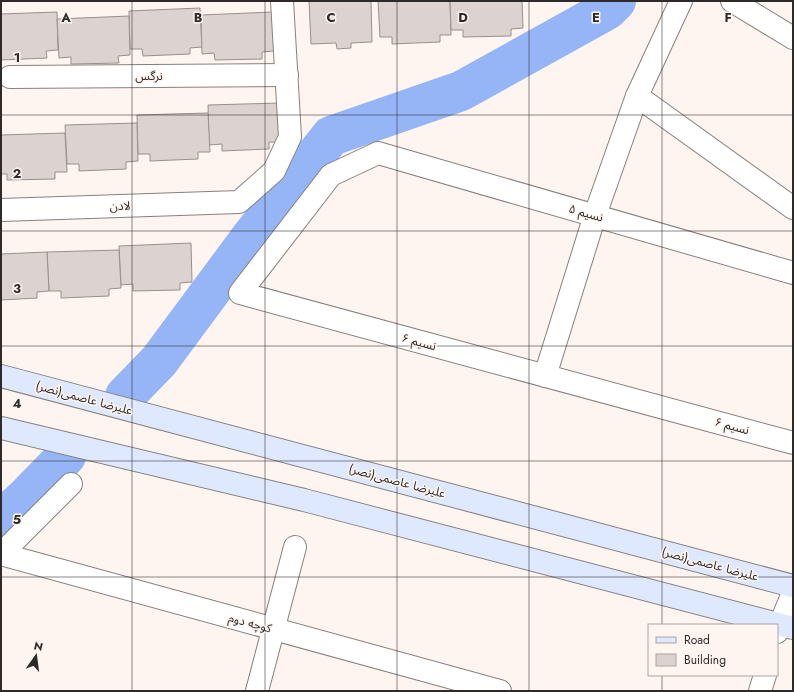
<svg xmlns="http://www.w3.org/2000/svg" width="794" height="692" viewBox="0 0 794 692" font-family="Jost,'Noto Sans Arabic',sans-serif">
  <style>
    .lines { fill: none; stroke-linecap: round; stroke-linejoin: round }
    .river { stroke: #95b5f6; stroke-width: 40 }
    .building { fill: #dcd3d0; stroke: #98908c }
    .street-casing { stroke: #87807c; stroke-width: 24 }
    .secondary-casing { stroke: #87807c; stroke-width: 24 }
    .street { stroke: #fff; stroke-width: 22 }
    .secondary { stroke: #dee8fe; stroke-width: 22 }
    .grid { fill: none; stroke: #2e2a29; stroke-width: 1; stroke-opacity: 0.55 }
    .labels { text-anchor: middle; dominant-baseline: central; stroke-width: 3; stroke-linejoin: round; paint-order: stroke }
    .street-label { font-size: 12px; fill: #2e2a29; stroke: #fef5f1 }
    .grid-label { font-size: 13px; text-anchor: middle; font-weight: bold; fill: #2e2a29; stroke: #fef5f1; stroke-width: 3; stroke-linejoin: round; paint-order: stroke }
  </style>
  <rect width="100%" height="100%" fill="#fef5f1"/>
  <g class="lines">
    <g class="river">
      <polyline points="125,396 159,361 251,237 331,136 461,91 607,10 616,1"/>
      <polyline points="1,520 26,497 66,456"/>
    </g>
  </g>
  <g class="building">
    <polygon points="309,1 371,1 372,42 351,43 351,48 337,49 336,43 311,44"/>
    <polygon points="378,1 450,1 451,35 440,35 440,42 392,44 392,37 380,37"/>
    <polygon points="450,1 522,1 523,28 511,29 511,36 463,37 463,30 451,30"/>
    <polygon points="200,8 202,47 190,48 190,54 143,56 142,49 130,49 129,11"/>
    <polygon points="57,12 58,50 46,51 47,58 1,60 1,14"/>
    <polygon points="273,12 274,51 262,52 262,59 215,60 214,53 202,54 201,15"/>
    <polygon points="129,16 130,55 118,56 119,63 71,64 71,57 59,58 57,19"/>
    <polygon points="280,103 281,142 269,142 269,149 222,151 222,144 209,145 208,105"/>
    <polygon points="208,113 210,152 198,152 198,159 150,161 150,154 138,154 137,115"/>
    <polygon points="137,123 138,161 126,162 126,169 79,171 79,164 67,164 65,125"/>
    <polygon points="65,133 67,172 55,172 55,179 7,180 7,174 1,174 1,135"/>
    <polygon points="191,243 192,282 180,283 180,290 133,291 133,284 121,285 119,246"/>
    <polygon points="119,250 121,288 109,289 109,296 61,298 61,291 49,291 47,252"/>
    <polygon points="47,252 49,291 37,292 37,298 1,300 1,254"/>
  </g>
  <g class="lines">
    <defs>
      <g id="street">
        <polyline points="732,1 793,38"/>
        <polyline points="10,77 287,75"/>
        <polyline points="637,96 793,208"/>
        <polyline points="1,210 239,202 274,171 290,137 282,1"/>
        <polyline points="793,273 378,153 331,175 240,293 793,443"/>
        <polyline points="545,376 595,215 637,96 681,1"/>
        <polyline points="1,554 500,691"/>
        <polyline points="1,554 71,484"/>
        <polyline points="777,632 793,593"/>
        <polyline points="257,691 295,547"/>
        <polyline points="760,691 765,675"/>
      </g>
      <g id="secondary">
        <polyline points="1,376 793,586"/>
        <polyline points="1,428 304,500 793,628"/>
      </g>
    </defs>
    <use href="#street" class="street-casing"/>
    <use href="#secondary" class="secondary-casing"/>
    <use href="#street" class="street"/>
    <use href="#secondary" class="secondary"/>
  </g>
  <path class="grid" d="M 132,1 L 132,691M 265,1 L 265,691M 397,1 L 397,691M 529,1 L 529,691M 662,1 L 662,625M 1,115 L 793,115M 1,231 L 793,231M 1,346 L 793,346M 1,461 L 793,461M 1,577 L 793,577M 662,675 L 662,691"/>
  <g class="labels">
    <g class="street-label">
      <text x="149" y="76">نرگس</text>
      <text transform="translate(120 206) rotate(-2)">لادن</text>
      <text transform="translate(586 213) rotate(16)">نسیم ۵</text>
      <text transform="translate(419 342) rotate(15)">نسیم ۶</text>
      <text transform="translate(84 398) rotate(15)">علیرضا عاصمی(نصر)</text>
      <text transform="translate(732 426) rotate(15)">نسیم ۶</text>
      <text transform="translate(397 481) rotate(15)">علیرضا عاصمی(نصر)</text>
      <text transform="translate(710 564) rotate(15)">علیرضا عاصمی(نصر)</text>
      <text transform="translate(250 623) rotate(15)">کوچه دوم</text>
    </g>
  </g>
  <g class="grid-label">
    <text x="66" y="22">A</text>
    <text x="198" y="22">B</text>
    <text x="331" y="22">C</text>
    <text x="463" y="22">D</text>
    <text x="596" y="22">E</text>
    <text x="728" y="22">F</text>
    <text x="17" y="62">1</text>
    <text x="17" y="178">2</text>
    <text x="17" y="293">3</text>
    <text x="17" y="408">4</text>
    <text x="17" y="524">5</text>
  </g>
  <rect width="794" height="692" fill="none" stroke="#2e2a29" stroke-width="4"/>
  <rect x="648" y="624" width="130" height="52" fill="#fef5f1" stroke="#aba4a1"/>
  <rect x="656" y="637" width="20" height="6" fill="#dee8fe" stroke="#aba4a1"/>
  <text x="684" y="644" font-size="12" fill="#2e2a29">Road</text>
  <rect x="656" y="654" width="20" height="12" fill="#dcd3d0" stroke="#aba4a1"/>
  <text x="684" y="664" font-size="12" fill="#2e2a29">Building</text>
  <g transform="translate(36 656) rotate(14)" stroke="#fef5f1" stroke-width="3" paint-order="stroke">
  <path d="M0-3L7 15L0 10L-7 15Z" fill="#2e2a29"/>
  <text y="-6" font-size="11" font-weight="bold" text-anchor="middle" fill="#2e2a29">N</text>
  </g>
</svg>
